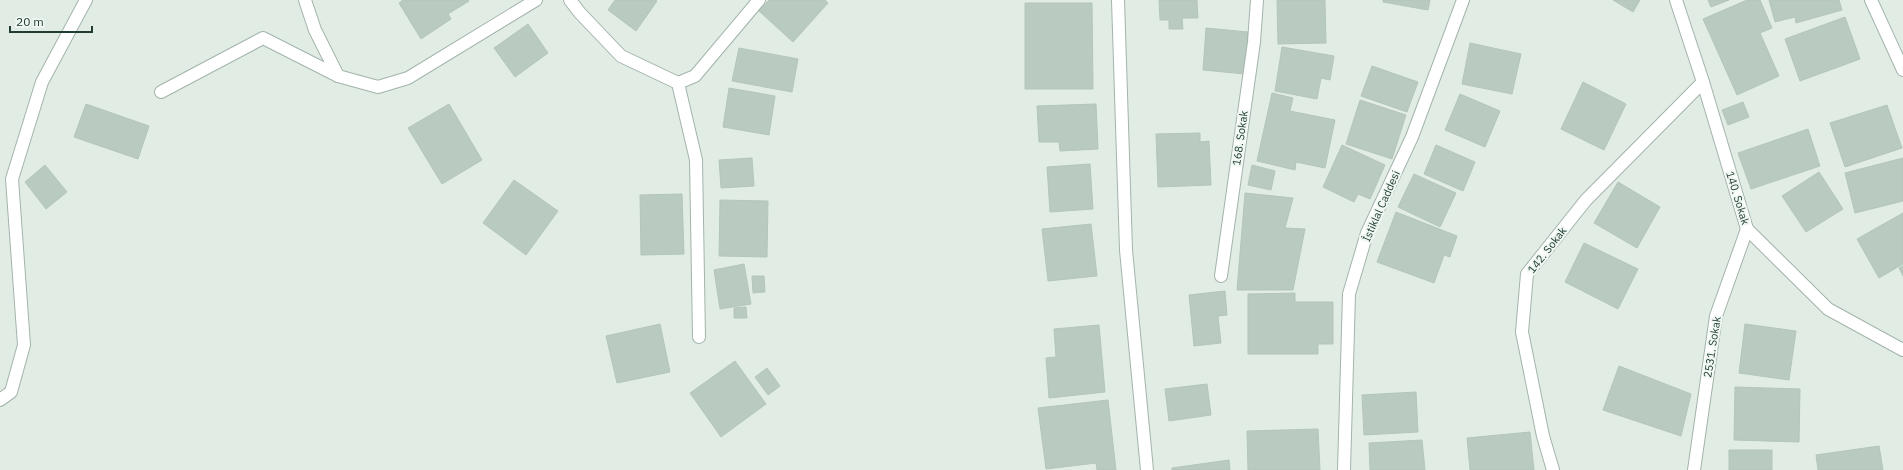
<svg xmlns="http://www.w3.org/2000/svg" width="1903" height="470" viewBox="0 0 1903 470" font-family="'IBM Plex Sans',sans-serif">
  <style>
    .building { fill: #b9cac0; stroke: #b3c6bb }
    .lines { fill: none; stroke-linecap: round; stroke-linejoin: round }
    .minor-casing { stroke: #a3b4ab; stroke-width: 14 }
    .minor { stroke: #fff; stroke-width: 12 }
    .labels { text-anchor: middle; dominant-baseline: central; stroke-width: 4; stroke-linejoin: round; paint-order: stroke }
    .street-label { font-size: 11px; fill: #203d31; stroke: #f1f8f4 }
  </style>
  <rect width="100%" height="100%" fill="#e1ece5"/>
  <g class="building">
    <polygon points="403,0 468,0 469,1 448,14 451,19 421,39 399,3"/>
    <polygon points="615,0 655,0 657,1 636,31 608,10"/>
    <polygon points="769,0 825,0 828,3 793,42 759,11"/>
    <polygon points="1159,0 1197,0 1198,18 1182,18 1183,29 1169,29 1169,20 1160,20"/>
    <polygon points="1277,0 1325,0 1326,43 1278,44"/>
    <polygon points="1383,0 1430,0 1428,10 1383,2"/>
    <polygon points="1613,0 1640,0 1633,12"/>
    <polygon points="1708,0 1729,0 1711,7"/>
    <polygon points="1747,0 1760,0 1772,28 1760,33 1779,76 1737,95 1703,19"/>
    <polygon points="1769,0 1839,0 1842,10 1796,23 1795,17 1775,22"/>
    <polygon points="1025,3 1092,3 1093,89 1025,89"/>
    <polygon points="1845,17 1860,59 1800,81 1785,39"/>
    <polygon points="528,24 548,53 515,77 494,48"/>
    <polygon points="1206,28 1248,32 1245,74 1203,70"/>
    <polygon points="1470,43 1521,54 1512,94 1462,84"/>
    <polygon points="1282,47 1334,56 1330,80 1321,78 1317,99 1275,91"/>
    <polygon points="739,48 798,59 792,92 732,81"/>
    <polygon points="1372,66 1418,82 1407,112 1361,96"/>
    <polygon points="1583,82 1626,104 1604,150 1561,129"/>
    <polygon points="729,88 775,96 769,135 723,127"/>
    <polygon points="1272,93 1293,98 1290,111 1335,120 1325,168 1296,162 1295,170 1257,161"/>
    <polygon points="1460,94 1500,111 1485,147 1445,130"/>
    <polygon points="1360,100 1406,115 1392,159 1346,144"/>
    <polygon points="1743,102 1749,117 1728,125 1722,110"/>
    <polygon points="86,104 149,126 138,159 74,137"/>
    <polygon points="449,104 482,160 442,184 408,128"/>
    <polygon points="1096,104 1098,149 1060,151 1059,142 1039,142 1037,106"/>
    <polygon points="1887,105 1902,148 1845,167 1830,123"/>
    <polygon points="1808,129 1820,166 1751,189 1738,153"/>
    <polygon points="1200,133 1200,142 1209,141 1211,185 1158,187 1156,134"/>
    <polygon points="1342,145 1385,165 1370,199 1358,194 1354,202 1323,187"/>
    <polygon points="1436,145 1475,162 1463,191 1424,174"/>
    <polygon points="752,158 754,186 721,188 719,160"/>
    <polygon points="1903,158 1903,201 1855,213 1845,173"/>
    <polygon points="1090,164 1093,209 1050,212 1047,167"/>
    <polygon points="45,165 67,192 46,209 25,182"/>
    <polygon points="1252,165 1275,171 1271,190 1248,185"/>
    <polygon points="1819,172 1843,209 1806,232 1782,196"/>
    <polygon points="1414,174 1456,193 1440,227 1398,207"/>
    <polygon points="514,180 558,211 526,255 483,223"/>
    <polygon points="1618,182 1660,207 1637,248 1594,223"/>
    <polygon points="1245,193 1293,198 1285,228 1305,229 1293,290 1237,290"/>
    <polygon points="682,194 684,254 641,255 640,195"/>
    <polygon points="720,200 768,201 767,257 719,256"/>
    <polygon points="1396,212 1457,236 1450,257 1444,255 1434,283 1377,262"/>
    <polygon points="1903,213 1903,264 1879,278 1857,239"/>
    <polygon points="1091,224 1097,276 1048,281 1042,229"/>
    <polygon points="1584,243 1638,269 1618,309 1565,282"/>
    <polygon points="744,264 751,304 720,309 714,270"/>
    <polygon points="1903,266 1903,276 1899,268"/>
    <polygon points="752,276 764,276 765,292 753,293"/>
    <polygon points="1225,291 1227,315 1218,316 1221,343 1194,346 1189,295"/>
    <polygon points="1295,293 1295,302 1333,302 1333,344 1318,344 1318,354 1248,354 1248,294"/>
    <polygon points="746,307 747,318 734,318 734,308"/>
    <polygon points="660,324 670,372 617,383 606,336"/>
    <polygon points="1745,324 1796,331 1789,380 1739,373"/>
    <polygon points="1099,325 1105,392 1049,398 1046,358 1056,357 1054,329"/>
    <polygon points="735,361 766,404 721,437 690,393"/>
    <polygon points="1619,366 1691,394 1681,436 1603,410"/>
    <polygon points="767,368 780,386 768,395 755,377"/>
    <polygon points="1207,384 1211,415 1169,421 1165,389"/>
    <polygon points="1735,387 1800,389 1799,442 1734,440"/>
    <polygon points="1416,392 1418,432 1364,435 1362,395"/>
    <polygon points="1108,400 1116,470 1097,470 1096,463 1046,469 1038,408"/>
    <polygon points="1318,429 1320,470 1248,470 1247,431"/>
    <polygon points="1530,432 1534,470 1470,470 1467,438"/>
    <polygon points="1422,440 1425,470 1370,470 1369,443"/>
    <polygon points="1879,446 1883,470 1818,470 1816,455"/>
    <rect x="1729" y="450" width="43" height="20"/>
    <polygon points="1229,460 1230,470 1172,470 1172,468"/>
  </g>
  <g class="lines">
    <defs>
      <g id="minor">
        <polyline points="305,0 315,30 338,76 378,87 408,78 536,0"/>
        <polyline points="570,0 580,13 621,56 678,83 696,160 699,337"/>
        <polyline points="1118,0 1126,250 1147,470"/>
        <polyline points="1676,0 1703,82 1747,229 1828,309 1903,350"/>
        <polyline points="1871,0 1903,70"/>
        <polyline points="678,83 695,76 759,0"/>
        <polyline points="161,92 263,38 338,76"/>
        <polyline points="1221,276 1254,42 1257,0"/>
        <polyline points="0,400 11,392 24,345 12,179 42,82 86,0"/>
        <polyline points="1344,470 1349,294 1367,233 1412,137 1463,0"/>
        <polyline points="1553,470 1543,436 1522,332 1527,274 1586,200 1703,82"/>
        <polyline points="1694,470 1716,316 1747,229"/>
      </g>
    </defs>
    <use href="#minor" class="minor-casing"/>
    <use href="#minor" class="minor"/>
  </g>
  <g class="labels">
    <g class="street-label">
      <text transform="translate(1240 138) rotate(-82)">168. Sokak</text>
      <text transform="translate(1738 198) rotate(73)">140. Sokak</text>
      <text transform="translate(1381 206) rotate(-66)">İstiklal Caddesi</text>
      <text transform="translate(1547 250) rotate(-52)">142. Sokak</text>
      <text transform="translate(1712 347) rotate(-81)">2531. Sokak</text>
    </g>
  </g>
  <path d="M10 26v6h82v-6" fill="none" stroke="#203d31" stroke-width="2"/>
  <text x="16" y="26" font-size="12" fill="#203d31" stroke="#f1f8f4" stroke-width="3" paint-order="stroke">20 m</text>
</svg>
